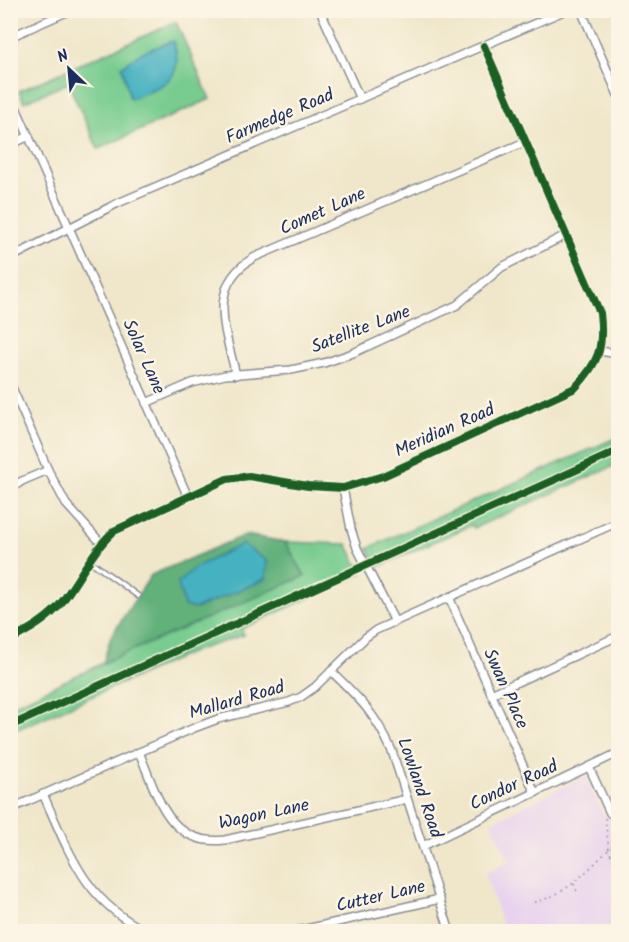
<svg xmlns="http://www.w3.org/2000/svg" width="629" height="942" viewBox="0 0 629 942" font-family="Kalam,sans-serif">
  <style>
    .built { fill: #e8d2ee }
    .green { fill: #78cc8f; stroke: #4a7e76; stroke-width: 1.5 }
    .forest { fill: #62b07a; stroke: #3e706c; stroke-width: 1.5 }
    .water { fill: #44b1c1; stroke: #307090; stroke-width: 1.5 }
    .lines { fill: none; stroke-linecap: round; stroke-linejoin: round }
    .service-casing { stroke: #868b94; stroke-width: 7 }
    .minor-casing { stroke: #868b94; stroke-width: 10 }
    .path { stroke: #868b94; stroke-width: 1.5; stroke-dasharray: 1.5 4.5; stroke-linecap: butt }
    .service { stroke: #fff; stroke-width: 4 }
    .minor { stroke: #fff; stroke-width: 7 }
    .cycleway-casing { stroke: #fcf5e5; stroke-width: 11 }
    .cycleway { stroke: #1b5e20; stroke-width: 8 }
    .labels { text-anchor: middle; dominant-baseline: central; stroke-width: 5; stroke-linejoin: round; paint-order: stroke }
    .street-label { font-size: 18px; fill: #1b2f5e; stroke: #fcf5e5 }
  </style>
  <rect width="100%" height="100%" fill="#fcf5e5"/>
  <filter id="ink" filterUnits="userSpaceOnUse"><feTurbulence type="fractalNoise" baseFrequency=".0167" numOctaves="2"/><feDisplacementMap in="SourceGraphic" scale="12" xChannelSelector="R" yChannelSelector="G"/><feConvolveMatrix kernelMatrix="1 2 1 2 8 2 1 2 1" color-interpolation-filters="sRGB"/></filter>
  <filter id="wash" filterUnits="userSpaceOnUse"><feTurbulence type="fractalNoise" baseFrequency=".008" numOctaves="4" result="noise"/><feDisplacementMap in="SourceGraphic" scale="24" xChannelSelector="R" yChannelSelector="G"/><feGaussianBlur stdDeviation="1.35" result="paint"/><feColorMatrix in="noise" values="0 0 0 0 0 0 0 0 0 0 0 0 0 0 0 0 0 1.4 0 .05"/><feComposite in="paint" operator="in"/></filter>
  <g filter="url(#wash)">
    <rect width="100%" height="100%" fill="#f0e7ca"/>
    <polygon class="built" points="585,776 604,816 618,809 618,931 504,931 485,873 510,861 491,822"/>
    <g class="green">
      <polygon points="176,22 210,99 98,149 68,83 24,102 19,91"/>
      <polygon points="618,437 618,464 474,528 472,525 377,567 368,548"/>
      <polygon points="285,542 347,544 362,573 241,629 244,635 197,650 11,732 11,706 142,645 305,576"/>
    </g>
    <polygon class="forest" points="245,535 285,542 305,576 103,663 111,636 151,575"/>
    <g class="water">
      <path d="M 173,41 C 187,81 161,86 130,99 L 122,66 L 143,52 Z"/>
      <polygon points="242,544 267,561 266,579 195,609 184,606 178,583 194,568"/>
    </g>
  </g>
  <g filter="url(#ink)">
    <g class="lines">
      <defs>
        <polyline id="service" points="90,561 138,596"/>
        <g id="minor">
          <polyline points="320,10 360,99"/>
          <polyline points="581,10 618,95"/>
          <polyline points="10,37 71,10"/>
          <polyline points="10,94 188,497"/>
          <polyline points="10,145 29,136"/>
          <polyline points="10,258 118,203 566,10"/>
          <polyline points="600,351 618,354"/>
          <path d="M 236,375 C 225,329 206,285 255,257 L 525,142"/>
          <polyline points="10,383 48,470 66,504 101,543"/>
          <polyline points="146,403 192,383 225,375 291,370 324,363 353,353 457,305 502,267 566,235"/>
          <polyline points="343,488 351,529 357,548 395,622"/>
          <polyline points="10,489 22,481 48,470"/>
          <polyline points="449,597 535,793"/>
          <path d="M 10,640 C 29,630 49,619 62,602 C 80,578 92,551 114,531 L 227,479 L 249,476 L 308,486 L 343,488 L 383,476 L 575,388 C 599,362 604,348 600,313 L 484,46"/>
          <path d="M 331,671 C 360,699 375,713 392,751 L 450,932"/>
          <polyline points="491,694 618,636"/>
          <path d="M 139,752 C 157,794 168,847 225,840 L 407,799"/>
          <polyline points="589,767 610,813"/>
          <path d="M 43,794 C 70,854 85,902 148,932"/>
          <polyline points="10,809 194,728 218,719 289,702 301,697 315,687 366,637 376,630 618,522"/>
          <polyline points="423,846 618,753"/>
          <polyline points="293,932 440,899"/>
        </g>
      </defs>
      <use href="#service" class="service-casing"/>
      <use href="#minor" class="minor-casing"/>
      <g class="path">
        <polyline points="605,818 609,850 618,874"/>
        <polyline points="574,884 578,894"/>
        <path d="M 534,902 C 570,895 592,864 618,841"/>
      </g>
      <use href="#service" class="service"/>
      <use href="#minor" class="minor"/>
      <defs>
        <g id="cycleway">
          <path d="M 10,640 C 29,630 49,619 62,602 C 80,578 92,551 114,531 L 227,479 L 249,476 L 308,486 L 343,488 L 383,476 L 575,388 C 599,362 604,348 600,313 L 484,46"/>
          <polyline points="10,726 618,451"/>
        </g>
      </defs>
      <use href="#cycleway" class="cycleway-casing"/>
      <use href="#cycleway" class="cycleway"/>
    </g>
  </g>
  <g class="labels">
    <g class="street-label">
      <text transform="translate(280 117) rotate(-23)">Farmedge Road</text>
      <text transform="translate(323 212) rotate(-24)">Comet Lane</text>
      <text transform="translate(361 330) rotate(-21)">Satellite Lane</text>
      <text transform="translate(143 357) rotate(66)">Solar Lane</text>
      <text transform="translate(445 431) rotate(-24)">Meridian Road</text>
      <text transform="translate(505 689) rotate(66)">Swan Place</text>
      <text transform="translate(237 701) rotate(-16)">Mallard Road</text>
      <text transform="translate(514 786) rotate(-25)">Condor Road</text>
      <text transform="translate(419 788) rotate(71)">Lowland Road</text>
      <text transform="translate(264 815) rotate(-12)">Wagon Lane</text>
      <text transform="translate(381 897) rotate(-13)">Cutter Lane</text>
    </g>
  </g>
  <rect width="629" height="942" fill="none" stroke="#fcf5e5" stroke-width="36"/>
  <g transform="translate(69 69) rotate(334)" stroke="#fcf5e5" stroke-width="4.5" paint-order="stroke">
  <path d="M0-4.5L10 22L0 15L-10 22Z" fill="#1b2f5e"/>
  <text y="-9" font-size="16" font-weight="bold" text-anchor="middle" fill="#1b2f5e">N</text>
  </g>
</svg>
